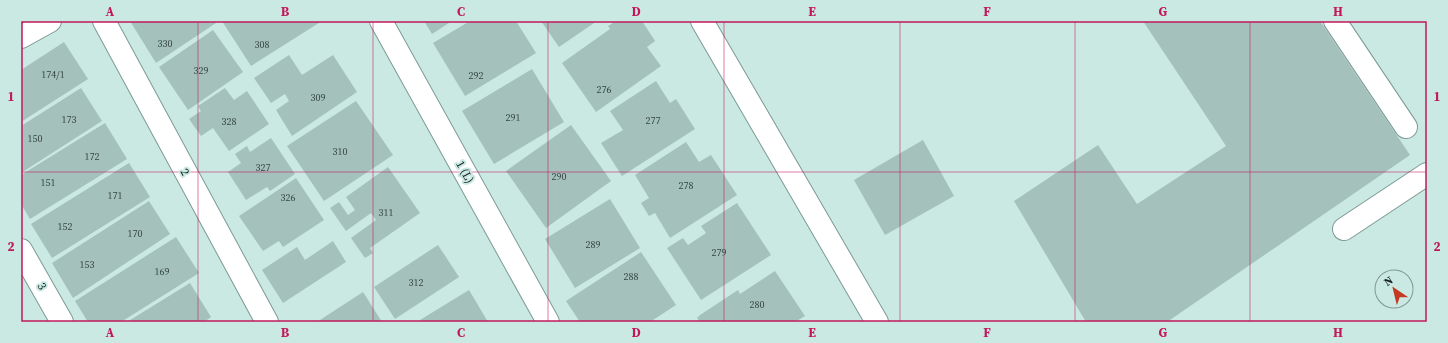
<svg xmlns="http://www.w3.org/2000/svg" width="1448" height="343" viewBox="0 0 1448 343" font-family="'Source Serif 4',serif">
  <style>
    .building { fill: #a4c1bc }
    .lines { fill: none; stroke-linecap: round; stroke-linejoin: round }
    .minor-casing { stroke: #7d9a94; stroke-width: 24 }
    .minor { stroke: #fff; stroke-width: 22 }
    .grid { fill: none; stroke: #c2185b; stroke-width: 1; stroke-opacity: 0.55 }
    .labels { text-anchor: middle; dominant-baseline: central; stroke-width: 4; stroke-linejoin: round; paint-order: stroke }
    .number-label { font-size: 10px; fill: #374744 }
    .street-label { font-size: 12px; fill: #131e1c; stroke: #cbe9e3 }
    .neatline { fill: none; stroke: #c2185b; stroke-width: 1.5 }
    .grid-label { font-size: 13px; text-anchor: middle; font-weight: bold; fill: #c2185b }
  </style>
  <rect width="100%" height="100%" fill="#cbe9e3"/>
  <g class="building">
    <polygon points="130,21 215,21 216,23 156,63"/>
    <polygon points="222,21 322,21 251,66"/>
    <polygon points="424,21 452,21 432,34"/>
    <polygon points="470,21 516,21 536,53 465,96 433,43"/>
    <polygon points="541,21 597,21 559,47"/>
    <polygon points="616,21 642,21 655,41 647,47 661,66 596,112 562,63 610,29 608,26"/>
    <polygon points="1143,21 1320,21 1410,155 1167,322 1086,322 1014,201 1098,145 1137,204 1226,146"/>
    <polygon points="213,30 243,72 188,110 159,67"/>
    <polygon points="64,42 88,79 21,122 21,70"/>
    <polygon points="289,55 302,75 333,55 357,92 292,136 276,110 289,101 285,94 271,103 254,78"/>
    <polygon points="532,69 564,122 494,164 462,111"/>
    <polygon points="656,81 670,103 676,99 695,129 622,176 601,143 623,130 610,111"/>
    <polygon points="81,88 102,121 21,173 21,126"/>
    <polygon points="225,88 234,100 247,91 269,124 229,151 213,128 201,136 189,119 201,111 198,106"/>
    <polygon points="356,101 393,155 324,201 287,146"/>
    <polygon points="105,123 127,159 30,219 21,204 21,175"/>
    <polygon points="571,125 611,181 546,228 506,171"/>
    <polygon points="271,138 295,174 270,191 267,187 246,200 228,172 241,163 235,154 247,146 250,152"/>
    <polygon points="923,140 954,196 885,235 854,180"/>
    <polygon points="686,142 699,162 711,155 737,195 670,238 655,213 649,216 641,203 649,198 635,175"/>
    <polygon points="129,163 150,197 52,258 31,224"/>
    <polygon points="388,167 420,213 370,248 373,253 365,258 351,238 376,220 371,213 346,231 330,208 339,202 348,215 355,210 346,197"/>
    <polygon points="296,178 324,220 283,247 279,241 263,251 239,216"/>
    <polygon points="610,199 640,248 575,288 545,239"/>
    <polygon points="149,201 170,234 73,298 52,263"/>
    <polygon points="737,203 771,255 701,300 667,248 683,238 688,245 706,233 701,226"/>
    <polygon points="176,237 199,273 121,322 88,322 75,301"/>
    <polygon points="333,241 346,262 283,303 262,270 297,247 305,260"/>
    <polygon points="438,245 459,277 395,319 374,287"/>
    <polygon points="641,252 676,305 650,322 580,322 566,301"/>
    <polygon points="775,271 805,316 795,322 700,322 697,318 700,315 738,290 740,294"/>
    <polygon points="190,283 211,317 204,322 127,322"/>
    <polygon points="469,290 488,322 422,322 420,320"/>
    <polygon points="363,292 382,322 317,322"/>
  </g>
  <g class="lines">
    <defs>
      <g id="minor">
        <polyline points="104,21 267,322"/>
        <polyline points="381,21 548,322"/>
        <polyline points="702,21 877,322"/>
        <polyline points="1335,21 1406,127"/>
        <polyline points="21,37 50,21"/>
        <polyline points="1344,229 1427,174"/>
        <polyline points="21,250 62,322"/>
      </g>
    </defs>
    <use href="#minor" class="minor-casing"/>
    <use href="#minor" class="minor"/>
  </g>
  <path class="grid" d="M 198,21 L 198,322M 373,21 L 373,322M 548,21 L 548,322M 724,21 L 724,322M 900,21 L 900,322M 1075,21 L 1075,322M 1250,21 L 1250,322M 21,172 L 1427,172"/>
  <g class="labels">
    <g class="number-label">
      <text x="165" y="43">330</text>
      <text x="262" y="44">308</text>
      <text x="201" y="70">329</text>
      <text x="53" y="74">174/1</text>
      <text x="476" y="75">292</text>
      <text x="604" y="89">276</text>
      <text x="318" y="97">309</text>
      <text x="513" y="117">291</text>
      <text x="69" y="119">173</text>
      <text x="653" y="120">277</text>
      <text x="229" y="121">328</text>
      <text x="35" y="138">150</text>
      <text x="340" y="151">310</text>
      <text x="92" y="156">172</text>
      <text x="263" y="167">327</text>
      <text x="559" y="176">290</text>
      <text x="48" y="182">151</text>
      <text x="686" y="185">278</text>
      <text x="115" y="195">171</text>
      <text x="288" y="197">326</text>
      <text x="386" y="212">311</text>
      <text x="65" y="226">152</text>
      <text x="135" y="233">170</text>
      <text x="593" y="244">289</text>
      <text x="719" y="252">279</text>
      <text x="87" y="264">153</text>
      <text x="162" y="271">169</text>
      <text x="631" y="276">288</text>
      <text x="416" y="282">312</text>
      <text x="757" y="304">280</text>
    </g>
    <g class="street-label">
      <text transform="translate(185 172) rotate(61)">2</text>
      <text transform="translate(465 172) rotate(61)">1 (L)</text>
      <text transform="translate(42 286) rotate(60)">3</text>
    </g>
  </g>
  <rect width="1448" height="343" fill="none" stroke="#cbe9e3" stroke-width="44"/>
  <g transform="translate(1394 289) rotate(325)"><circle r="19" fill="#cbe9e3" stroke="#819893"/>
  <path d="M0-3L7 15L0 10L-7 15Z" fill="#c43922"/>
  <text y="-6" font-size="11" font-weight="bold" text-anchor="middle" fill="#131e1c">N</text>
  </g>
  <rect x="22" y="22" width="1404" height="299" class="neatline"/>
  <g class="grid-label">
    <text x="110" y="16">A</text>
    <text x="285" y="16">B</text>
    <text x="461" y="16">C</text>
    <text x="636" y="16">D</text>
    <text x="812" y="16">E</text>
    <text x="987" y="16">F</text>
    <text x="1163" y="16">G</text>
    <text x="1338" y="16">H</text>
    <text x="11" y="101">1</text>
    <text x="1437" y="101">1</text>
    <text x="11" y="251">2</text>
    <text x="1437" y="251">2</text>
    <text x="110" y="337">A</text>
    <text x="285" y="337">B</text>
    <text x="461" y="337">C</text>
    <text x="636" y="337">D</text>
    <text x="812" y="337">E</text>
    <text x="987" y="337">F</text>
    <text x="1163" y="337">G</text>
    <text x="1338" y="337">H</text>
  </g>
</svg>
